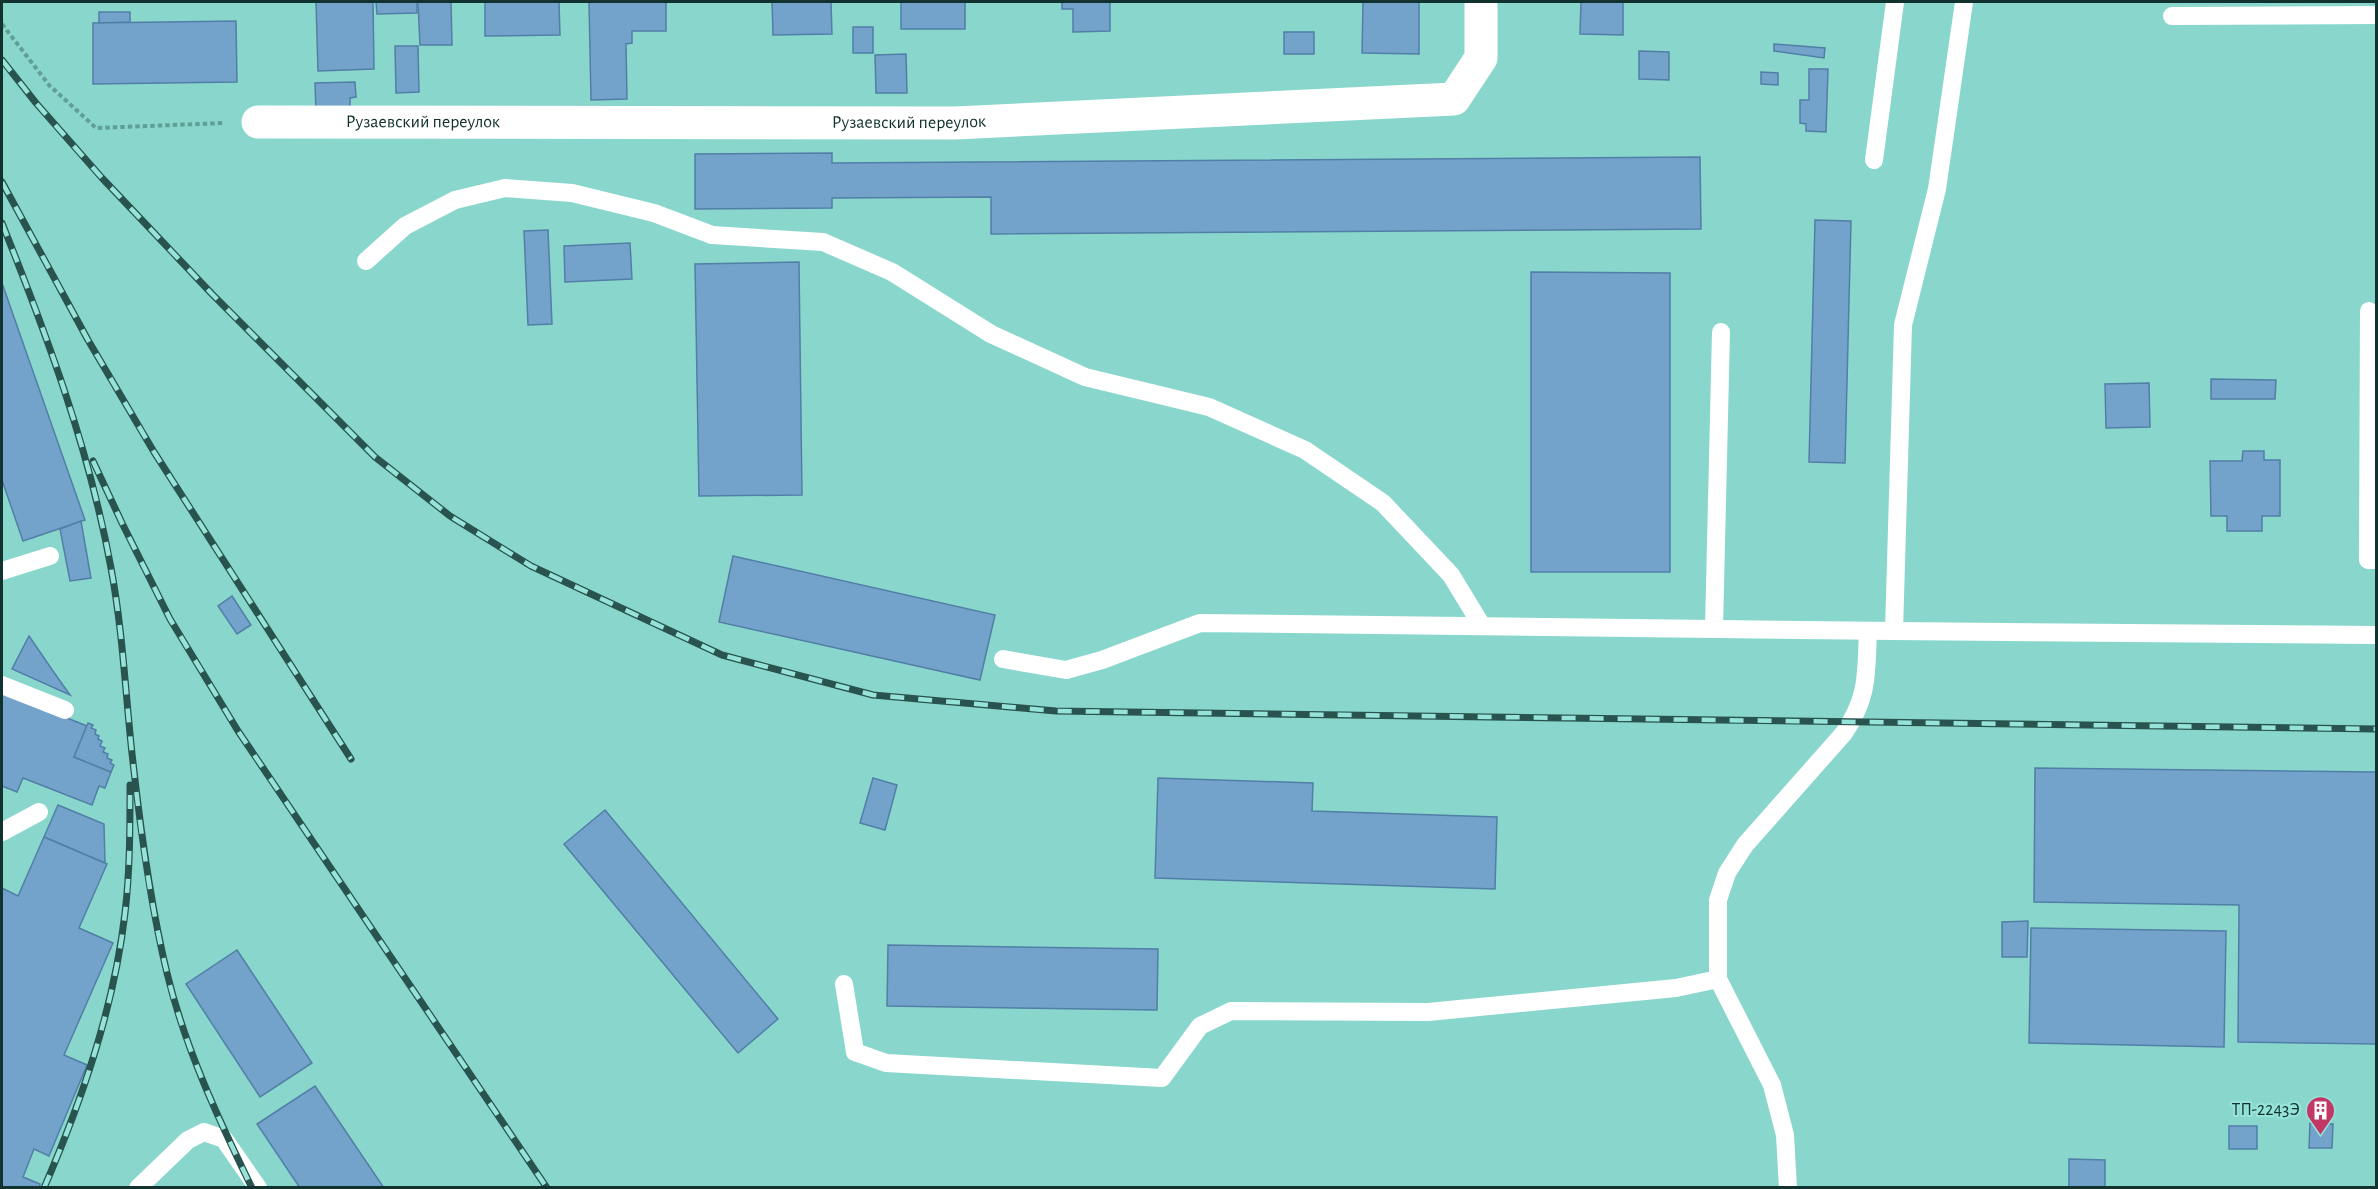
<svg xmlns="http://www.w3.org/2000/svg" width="2378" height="1189" viewBox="0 0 2378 1189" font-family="'Alegreya Sans',sans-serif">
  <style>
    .building { fill: #73a3ca; stroke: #517fa6; stroke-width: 1.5 }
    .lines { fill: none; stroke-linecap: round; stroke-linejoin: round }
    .path { stroke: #609f96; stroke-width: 4; stroke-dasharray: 4.5 3; stroke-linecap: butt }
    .lane { stroke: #fff; stroke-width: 18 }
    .street { stroke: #fff; stroke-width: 33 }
    .rail-casing { stroke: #29534e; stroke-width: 7 }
    .rail { stroke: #96e4d9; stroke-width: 4.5; stroke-dasharray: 14; stroke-linecap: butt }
    .labels { text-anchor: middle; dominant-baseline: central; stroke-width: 4.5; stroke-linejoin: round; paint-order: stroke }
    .street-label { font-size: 18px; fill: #11322e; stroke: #96e4d9 }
    .poi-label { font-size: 18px; fill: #11322e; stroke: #96e4d9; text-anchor: end }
  </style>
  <rect width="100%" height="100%" fill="#89d7cc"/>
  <g class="building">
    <polygon points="316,2 373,2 374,69 318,71"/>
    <polygon points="376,2 417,2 417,13 377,14"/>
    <polygon points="418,2 451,2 452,45 420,45"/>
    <polygon points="485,2 559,2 560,35 485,36"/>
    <polygon points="589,2 666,2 666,31 632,31 632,43 626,44 627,99 591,100"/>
    <polygon points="772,2 831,2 832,34 773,35"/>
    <rect x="901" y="2" width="64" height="27"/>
    <polygon points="1062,2 1110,2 1110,31 1073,32 1073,9 1062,9"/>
    <polygon points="1363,2 1419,2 1419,54 1362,53"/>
    <polygon points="1581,2 1623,2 1623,35 1580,34"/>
    <polygon points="99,12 130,12 130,22 99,23"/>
    <polygon points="236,21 237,82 93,84 93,23"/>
    <rect x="853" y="27" width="20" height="26"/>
    <rect x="1284" y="32" width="30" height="22"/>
    <polygon points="1774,44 1825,48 1824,58 1774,51"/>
    <polygon points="395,46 418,46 419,92 396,93"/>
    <polygon points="1639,51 1669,52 1669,80 1639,79"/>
    <polygon points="906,54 907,93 876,93 875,55"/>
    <polygon points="1809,69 1828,69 1826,132 1806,131 1806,124 1800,123 1800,100 1809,100"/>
    <polygon points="1761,72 1778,73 1778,85 1761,84"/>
    <polygon points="355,82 356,97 350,98 350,111 316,112 315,83"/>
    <polygon points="832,153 832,163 1700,157 1701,229 991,234 991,197 832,198 832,208 695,209 695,154"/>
    <polygon points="1815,220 1851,221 1845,463 1809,462"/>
    <polygon points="548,230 552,324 528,325 524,231"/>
    <polygon points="630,243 632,279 565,282 564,246"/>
    <polygon points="799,262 802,495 699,496 695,264"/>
    <polygon points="1531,272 1670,273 1670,572 1531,572"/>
    <polygon points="2,283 85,520 23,541 2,480"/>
    <polygon points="2211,379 2276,380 2275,399 2211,399"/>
    <polygon points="2149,383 2150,427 2106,428 2105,384"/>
    <polygon points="2243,451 2264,451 2264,460 2280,460 2280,516 2262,516 2262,531 2227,531 2227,516 2211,516 2210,461 2242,461"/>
    <polygon points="81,521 91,578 70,581 60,529"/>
    <polygon points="733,556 995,615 980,680 719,622"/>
    <polygon points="232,596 251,625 237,634 218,606"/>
    <polygon points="29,636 53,671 70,695 12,669"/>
    <polygon points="2,692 87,726 74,757 111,772 105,788 99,786 92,805 23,778 17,792 2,786"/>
    <polygon points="88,723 93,725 91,728 96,730 95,734 99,736 98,739 102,741 100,746 105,748 103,752 108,754 107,758 112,760 110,763 114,765 111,772 74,757"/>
    <polygon points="2035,768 2376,772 2376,1044 2238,1042 2239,905 2034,902"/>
    <polygon points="873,778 897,785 885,830 860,823"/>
    <polygon points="1158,778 1313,783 1312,811 1497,817 1495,889 1155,878"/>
    <polygon points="58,805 104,824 105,863 44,837"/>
    <polygon points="605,810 778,1019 738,1053 564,844"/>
    <polygon points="44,837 107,864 79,928 113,943 64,1055 87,1065 49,1156 34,1149 23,1177 40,1184 39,1188 2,1188 2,888 18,896"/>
    <polygon points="2028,921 2027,957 2002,957 2002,922"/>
    <polygon points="2031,928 2226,931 2224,1047 2029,1043"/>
    <polygon points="888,945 1158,949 1157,1010 887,1006"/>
    <polygon points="237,950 312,1063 260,1097 186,984"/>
    <polygon points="315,1086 384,1188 300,1188 257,1124"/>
    <polygon points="2310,1123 2333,1124 2332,1148 2309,1148"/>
    <rect x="2229" y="1126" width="28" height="23"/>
    <polygon points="2069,1159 2105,1160 2105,1188 2069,1188"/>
  </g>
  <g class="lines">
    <polyline class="path" points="2,24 49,85 96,128 225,123"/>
    <g class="lane">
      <polyline points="2172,16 2376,15"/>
      <polyline points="1874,160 1895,2"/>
      <polyline points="366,261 405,226 455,200 505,188 572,193 654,213 712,235 823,242 892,272 991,334 1085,377 1209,407 1305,450 1383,503 1451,575 1482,626"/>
      <polyline points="2369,311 2368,560 2376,560"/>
      <polyline points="2,571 50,556"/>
      <polyline points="1714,628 1721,332"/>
      <polyline points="1894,631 2376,635"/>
      <polyline points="1003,659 1066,670 1102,660 1200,623 1894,631 1903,325 1937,189 1964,2"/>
      <polyline points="2,685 65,710"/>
      <polyline points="2,832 39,812"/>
      <polyline points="1718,979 1772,1085 1785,1135 1788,1188"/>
      <path d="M 844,984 L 855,1052 L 886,1063 L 1162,1078 L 1200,1026 L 1231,1011 L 1428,1012 L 1676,988 L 1718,979 L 1718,900 L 1727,873 L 1745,845 L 1844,733 C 1869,696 1866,673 1868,631"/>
      <polyline points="138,1188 188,1140 204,1132 224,1139 258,1188"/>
    </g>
    <path class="street" id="s1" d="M 258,122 L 955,123 L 1454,99 L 1481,58 L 1481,2"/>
    <defs>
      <g id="rail">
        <polyline points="2,60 36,103 102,178 212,294 375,457 450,516 531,566 722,655 873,695 1056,711 2376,729"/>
        <polyline points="2,182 88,340 154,452 351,759"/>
        <path d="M 2,223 C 47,336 89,448 111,568 C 122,627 125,685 131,744 C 139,819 149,899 167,973 C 185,1048 218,1118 252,1188"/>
        <polyline points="93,461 122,523 170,619 238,731 547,1188"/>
        <path d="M 44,1188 C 82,1100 114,1008 125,913 C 130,871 130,828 130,785"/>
      </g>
    </defs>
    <use href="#rail" class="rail-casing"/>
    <use href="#rail" class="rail"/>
  </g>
  <defs>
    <symbol id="building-pin" viewBox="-11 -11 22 30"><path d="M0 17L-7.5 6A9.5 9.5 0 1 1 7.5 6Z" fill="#c33666" stroke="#96e4d9"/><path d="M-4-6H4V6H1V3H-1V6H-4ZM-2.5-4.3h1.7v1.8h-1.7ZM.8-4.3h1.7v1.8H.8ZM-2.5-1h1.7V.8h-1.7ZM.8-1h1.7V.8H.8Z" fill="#fff"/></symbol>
  </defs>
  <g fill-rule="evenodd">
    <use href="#building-pin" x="2304" y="1094" width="33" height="45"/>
  </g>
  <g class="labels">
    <g class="street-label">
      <text stroke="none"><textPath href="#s1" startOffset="165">Рузаевский переулок</textPath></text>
      <text stroke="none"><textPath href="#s1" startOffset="651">Рузаевский переулок</textPath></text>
    </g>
    <g class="poi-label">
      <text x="2300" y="1110">ТП-2243Э</text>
    </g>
  </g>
  <rect width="2378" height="1189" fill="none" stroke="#11322e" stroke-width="6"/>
</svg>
